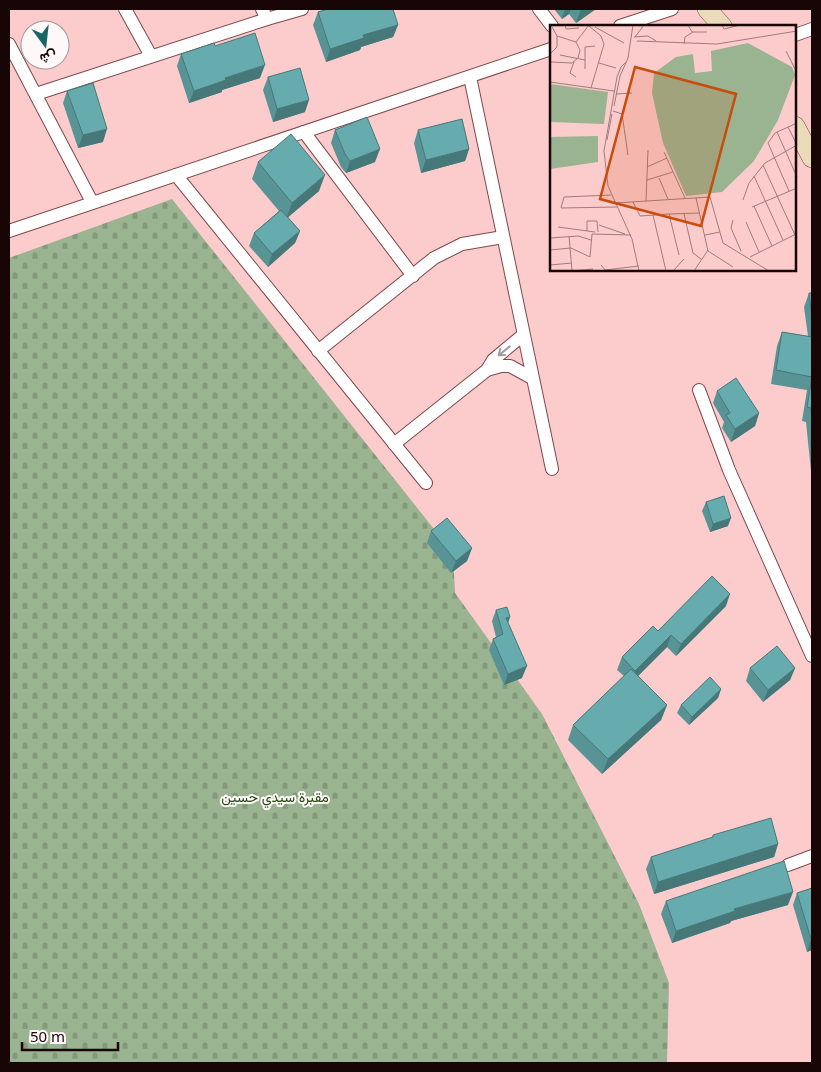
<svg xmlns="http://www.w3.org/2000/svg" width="821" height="1072" viewBox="0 0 821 1072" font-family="'Noto Sans',Vazirmatn,sans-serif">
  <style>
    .cemetery { fill: url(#cemetery-stones) }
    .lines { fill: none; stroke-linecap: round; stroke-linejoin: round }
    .street-casing { stroke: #7d4a4c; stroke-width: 14 }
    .secondary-casing { stroke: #7d4a4c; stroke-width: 20 }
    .street { stroke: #fff; stroke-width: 12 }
    .secondary { stroke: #ecdbb8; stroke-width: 19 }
    .wall { fill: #589395 }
    .shaded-wall { fill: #477879 }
    .building { fill: #66abad; stroke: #477879 }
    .oneway { stroke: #a39b9b }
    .labels { text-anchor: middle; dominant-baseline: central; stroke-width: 4; stroke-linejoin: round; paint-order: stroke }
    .park-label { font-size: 14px; fill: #234a12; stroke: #fff8f8 }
    .inset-road { fill: none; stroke: #a17c7c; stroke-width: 1 }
    .view { fill: #c94c0b; fill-opacity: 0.15; stroke: #c94c0b; stroke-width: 2.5 }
    .inset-edge { fill: none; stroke: #180506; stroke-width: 2.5 }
  </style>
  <defs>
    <pattern id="cemetery-stones" width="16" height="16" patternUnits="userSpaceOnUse" patternTransform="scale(1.25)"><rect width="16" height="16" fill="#9ab391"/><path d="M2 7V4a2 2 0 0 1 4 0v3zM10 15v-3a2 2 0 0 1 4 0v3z" fill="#84987c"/></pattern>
  </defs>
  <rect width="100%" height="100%" fill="#fccbcb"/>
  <polygon class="cemetery" points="172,199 453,553 455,593 542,714 639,904 669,983 667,1063 9,1063 9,258"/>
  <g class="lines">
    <defs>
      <g id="street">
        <polyline points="125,9 151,56"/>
        <polyline points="539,9 552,26"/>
        <polyline points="267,19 302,9"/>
        <polyline points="620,26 672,9"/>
        <polyline points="795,35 812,29"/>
        <polyline points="9,44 92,202"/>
        <polyline points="470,77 552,469"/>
        <polyline points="36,94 267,19 262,9"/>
        <polyline points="304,132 413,276"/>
        <polyline points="176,175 426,483"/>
        <polyline points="9,231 551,49"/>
        <polyline points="318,351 434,258 462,244 503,237"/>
        <polyline points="487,370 493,360 523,335"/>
        <polyline points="699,390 729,470 812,656"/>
        <polyline points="394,444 487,370 501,366 510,366 532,378"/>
        <polyline points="788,865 812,856"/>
      </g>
      <g id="secondary">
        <polyline points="707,9 722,26"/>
        <polyline points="795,126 812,158"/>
      </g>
    </defs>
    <use href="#street" class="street-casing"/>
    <use href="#secondary" class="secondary-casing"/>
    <use href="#street" class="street"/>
    <use href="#secondary" class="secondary"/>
  </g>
  <g class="wall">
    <polygon points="554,9 596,9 576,23 569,14 562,19"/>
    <polygon points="318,12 398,25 393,37 361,47 360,50 326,62 313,25"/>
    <polygon points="215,46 260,78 222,90 222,92 189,103 177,66 181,54"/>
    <polygon points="268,77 305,112 273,122 263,90"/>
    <polygon points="67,91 103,142 78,148 63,103"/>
    <polygon points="335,130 375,162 346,173 341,167 331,143"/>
    <polygon points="418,130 469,149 465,161 421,173 414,143"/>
    <polygon points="258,162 319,191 288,217 300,231 295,243 268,267 249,246 254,233 279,211 252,179"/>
    <polygon points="809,293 812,293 812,471 811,471 806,422 802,421 807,390 771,384 777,346 782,332 808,336 804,307"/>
    <polygon points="717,391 759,413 755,426 731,442 722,428 724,422 713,403"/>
    <polygon points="706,502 728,526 710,532 702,511"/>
    <polygon points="431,531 472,548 467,561 451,573 427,543"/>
    <polygon points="726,606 676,656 667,647 638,676 667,705 661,720 602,774 568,740 573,725 624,676 617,670 622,657 658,631"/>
    <polygon points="496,610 510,617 508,623 522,678 504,685 489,650 493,639 496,637 492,621"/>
    <polygon points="750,668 795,668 790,680 763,702 746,681"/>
    <polygon points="721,689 718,698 689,725 677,713 681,705"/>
    <polygon points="713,835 778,844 774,857 654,894 646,869 651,857 712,838"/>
    <polygon points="812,888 812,950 807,952 793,905 797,893"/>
    <polygon points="666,901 788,905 731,921 730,923 672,943 661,914"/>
  </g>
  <g class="shaded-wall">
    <polygon points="565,9 571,9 569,14 562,19"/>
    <polygon points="581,9 596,9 576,23"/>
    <polygon points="398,25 393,37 361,47 360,50 326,62 330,49 363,35"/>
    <polygon points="265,65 260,78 222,90 222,92 189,103 194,91 225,78"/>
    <polygon points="309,100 305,112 273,122 277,109"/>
    <polygon points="107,129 103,142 78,148 83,135"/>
    <polygon points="380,149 375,162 346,173 350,161"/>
    <polygon points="469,149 465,161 421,173 426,160"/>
    <polygon points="325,175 319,191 286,219 292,203"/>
    <polygon points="300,231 295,243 268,267 272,254"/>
    <polygon points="759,413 755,426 731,442 735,429"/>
    <polygon points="731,518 728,526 710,532 713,524"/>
    <polygon points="472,548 467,561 451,573 456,561"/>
    <polygon points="730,594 726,606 676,656 681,644"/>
    <polygon points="510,617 506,628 506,618"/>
    <polygon points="671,635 667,647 631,683 635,671"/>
    <polygon points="527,666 522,678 504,685 508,674"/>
    <polygon points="795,668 790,680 763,702 768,690"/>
    <polygon points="721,689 718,698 689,725 692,717"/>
    <polygon points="667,705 661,720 602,774 608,759"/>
    <polygon points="778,844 774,857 654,894 658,882"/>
    <polygon points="793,892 788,905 731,921 730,923 672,943 676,931 734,909"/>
    <polygon points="811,939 812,939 812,950 807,952"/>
  </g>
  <g class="building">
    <polygon points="328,9 393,9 398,25 363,35 364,38 330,49 318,12"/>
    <polygon points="255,33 265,65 225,78 226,80 194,91 181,54 214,43 215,46"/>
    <polygon points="300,68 309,100 277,109 268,77"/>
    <polygon points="93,83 107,129 83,135 67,91"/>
    <polygon points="367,117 380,149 350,161 345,154 335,130"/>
    <polygon points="462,119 469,149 426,160 418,130"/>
    <polygon points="291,134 325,175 292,203 258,162"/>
    <polygon points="281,210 300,231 272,254 254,233"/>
    <polygon points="809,293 812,293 812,319"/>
    <polygon points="782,332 812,337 812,423 811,408 807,407 812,377 776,370"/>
    <polygon points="736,378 759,413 735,429 726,415 730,413 717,391"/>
    <polygon points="724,496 731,518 713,524 706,502"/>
    <polygon points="447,518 472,548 456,561 431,531"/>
    <polygon points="712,576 730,594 681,644 671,635 635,671 622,657 653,626 658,631"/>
    <polygon points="507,607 510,617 506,618 527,666 508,674 493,639 503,634 496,610"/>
    <polygon points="777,646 795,668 768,690 750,668"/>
    <polygon points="631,669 667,705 608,759 573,725"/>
    <polygon points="710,677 721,689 692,717 681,705"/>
    <polygon points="771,818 778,844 658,882 651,857 713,837 713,835"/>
    <polygon points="784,861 793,892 734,909 735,911 676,931 666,901"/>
    <polygon points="812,888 812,939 811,939 797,893"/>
  </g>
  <defs><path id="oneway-shaft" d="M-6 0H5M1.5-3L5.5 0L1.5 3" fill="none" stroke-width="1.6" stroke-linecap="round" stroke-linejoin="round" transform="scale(1.25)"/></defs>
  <use class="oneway" href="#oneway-shaft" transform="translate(504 351) rotate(141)"/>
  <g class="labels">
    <g class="park-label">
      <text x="275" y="796">مقبرة سيدي حسين</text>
    </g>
  </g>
  <g transform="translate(550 25)">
    <rect width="246" height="246" fill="#fccbcb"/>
    <path d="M 0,59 L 58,67 L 54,99 L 0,97 Z" fill="#9ab391"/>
    <path d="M 198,18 L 242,42 L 245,50 L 228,95 L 204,136 L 172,167 L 136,171 L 113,118 L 102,68 L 104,48 L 126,32 L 143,29 L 145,48 L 162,46 L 161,26 ZM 48,111 L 48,137 L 0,144 L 0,112 Z" fill="#9ab391"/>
    <path class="inset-road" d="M 15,0 L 16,4 L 29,3M 138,0 L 142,7 L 157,7M 172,0 L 174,4 L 190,0M 39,1 L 51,11 L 54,19 L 41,63M 45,2 L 74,18M 84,12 L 98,11 L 106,16M 85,12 L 94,0M 87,16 L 167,19 L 247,6M 26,17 L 39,0M 134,19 L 135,12 L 143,7M 236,26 L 247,48M 0,29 L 7,22 L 7,11M 10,30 L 35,35M 77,36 L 71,42 L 67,52 L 54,126 L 58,161 L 82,214 L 89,246M 0,37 L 22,38 L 28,33 L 30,25 L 26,17 L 7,11 L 1,0M 24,37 L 20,48 L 26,52M 49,38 L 66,43M 35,44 L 35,22 L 45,21M 0,57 L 64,66M 66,69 L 82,68M 64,81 L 70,51 L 78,33 L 83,0M 63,86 L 72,89 L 78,130M 238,102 L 247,120M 227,107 L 247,152M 57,115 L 62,89M 114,127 L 135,173M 213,140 L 245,210M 97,142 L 117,133M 204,151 L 233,215M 109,153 L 118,174M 97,155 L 123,147M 239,166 L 218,118 L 225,108 L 247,98M 61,170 L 14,172 L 11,183 L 67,182M 146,173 L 158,226 L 183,242M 193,175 L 199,158 L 215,138 L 247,120M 96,176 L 98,125M 83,177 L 90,191 L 119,189M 65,178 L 160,172 L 173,218 L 219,246M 204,181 L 222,221M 202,182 L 247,163M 134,189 L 143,228 L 151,234M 103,190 L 116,246M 183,195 L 181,203 L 191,226M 196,197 L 209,227M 49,200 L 75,209M 8,202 L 45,207M 37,206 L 37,196 L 47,196 L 48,207M 155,210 L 170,207M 19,211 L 22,246 L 43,244M 0,213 L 28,211 L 41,215M 0,225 L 21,223 L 40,232 L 42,209 L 81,210M 129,230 L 119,189 L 149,188M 200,232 L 246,209M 0,240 L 22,238M 51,240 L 55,245 L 89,241M 123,246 L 134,234M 144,246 L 158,225"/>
    <path class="view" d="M 85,42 L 186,69 L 151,201 L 50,174 Z"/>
    <rect width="246" height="246" class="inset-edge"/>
  </g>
  <rect width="821" height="1072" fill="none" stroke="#180506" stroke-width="20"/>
  <g transform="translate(45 45) rotate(165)"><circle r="24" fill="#fff8f8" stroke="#a39797"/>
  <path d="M0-4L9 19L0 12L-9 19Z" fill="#176668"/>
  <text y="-8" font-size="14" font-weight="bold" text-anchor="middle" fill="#180506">ش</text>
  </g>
  <path d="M22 1042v8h96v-8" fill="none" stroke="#180506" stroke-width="2.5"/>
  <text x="30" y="1042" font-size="15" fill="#180506" stroke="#fff8f8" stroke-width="4" paint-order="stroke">50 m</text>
</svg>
